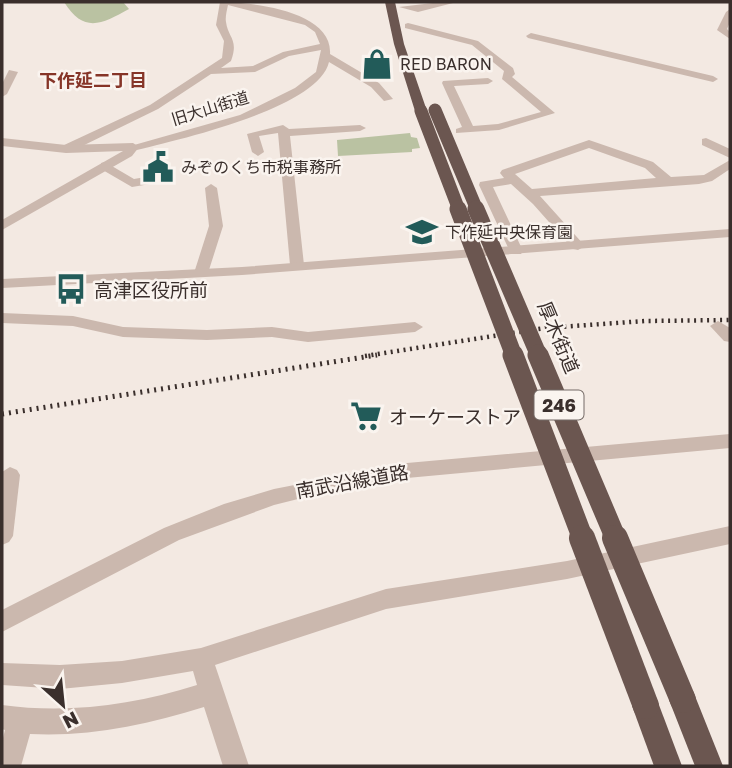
<svg xmlns="http://www.w3.org/2000/svg" width="732" height="768" viewBox="0 0 732 768" font-family="'Golos Text','Noto Sans JP',sans-serif">
  <style>
    .green { fill: #bac2a2 }
    .lines { fill: none; stroke-linecap: round; stroke-linejoin: round }
    .minor { fill: #cbb8ae; fill-rule: evenodd }
    .tertiary { fill: #cbb8ae; fill-rule: evenodd }
    .trunk { fill: #6b5650; fill-rule: evenodd }
    .rail-far1 { stroke: #3a2f2c; stroke-width: 4.5; stroke-dasharray: 2 4.5; stroke-linecap: butt }
    .rail { stroke: #3a2f2c; stroke-width: 5; stroke-dasharray: 2 5; stroke-linecap: butt }
    .trunk-bridge-far3 { stroke: #6b5650; stroke-width: 13 }
    .trunk-bridge-far2 { stroke: #6b5650; stroke-width: 17 }
    .trunk-bridge-far1 { stroke: #6b5650; stroke-width: 21 }
    .trunk-bridge { stroke: #6b5650; stroke-width: 26 }
    .labels { text-anchor: middle; dominant-baseline: central; stroke-width: 5; stroke-linejoin: round; paint-order: stroke }
    .far-poi-label { font-size: 16px; fill: #3a2f2c; stroke: #faf4ef; text-anchor: start }
    .far-street-label { font-size: 16px; fill: #3a2f2c; stroke: #faf4ef }
    .far-neighbourhood-label { font-size: 18px; font-weight: bold; fill: #863528; stroke: #faf4ef }
    .shield { fill: #faf4ef; stroke: #746a66; stroke-width: 2 }
    .shield-label { font-size: 18px; font-weight: bold; fill: #3a2f2c }
    .poi-label { font-size: 19px; fill: #3a2f2c; stroke: #faf4ef; text-anchor: start }
    .street-label { font-size: 19px; fill: #3a2f2c; stroke: #faf4ef }
  </style>
  <rect width="100%" height="100%" fill="#f3e9e2"/>
  <g class="green">
    <path d="M 64,2 L 123,2 L 129,9 C 102,24 84,34 64,2 Z"/>
    <polygon points="410,133 411,137 417,138 420,148 412,149 412,152 338,156 337,140"/>
  </g>
  <g class="lines">
    <g class="minor">
      <path d="M 220,2 C 252,2 333,11 330,54 L 379,83 L 393,99 L 384,101 L 371,87 L 329,62 C 318,109 177,140 133,151 L 127,147 L 240,115 L 295,88 L 316,72 L 321,50 L 289,56 L 255,72 L 211,74 L 158,109 L 70,152 L 62,152 L 62,146 L 150,105 L 222,58 L 224,41 L 216,25 ZM 228,5 L 305,25 L 315,32 L 320,44 L 283,52 L 253,66 L 221,68 L 231,61 C 239,39 228,38 226,22 C 225,17 227,10 228,5 Z"/>
      <polygon points="441,2 457,2 418,12 399,7"/>
      <polygon points="730,9 730,22 727,29 730,32 730,39 717,30 726,12"/>
      <polygon points="408,23 478,41 513,68 515,74 512,77 555,113 499,130 456,133 456,129 462,127 442,83 443,81 488,78 493,81 488,84 454,86 473,126 498,124 541,112 502,79 504,71 472,45 405,28 405,24"/>
      <polygon points="531,33 713,76 718,79 713,82 528,38 526,36"/>
      <polygon points="9,70 18,72 7,94 2,97 2,84"/>
      <polygon points="283,125 289,129 360,125 366,128 360,131 290,136 304,265 297,269 290,265 278,133 259,136 264,152 258,156 252,152 247,134"/>
      <polygon points="706,138 730,149 730,158 702,145 702,139"/>
      <path d="M 589,140 L 653,162 L 671,177 L 704,175 L 730,160 L 730,169 L 712,181 L 699,184 L 540,196 L 585,246 L 578,250 L 573,249 L 533,204 L 511,184 L 493,187 L 523,251 L 521,254 L 511,254 L 479,185 L 480,182 L 504,178 L 500,173 L 502,170 ZM 589,148 L 645,168 L 656,178 L 532,189 L 515,174 Z"/>
      <polygon points="105,162 134,179 162,174 168,178 162,182 132,187 101,169 101,163"/>
      <polygon points="211,184 217,188 223,226 208,273 201,277 194,273 209,226 205,188"/>
      <polygon points="2,313 73,316 123,327 207,330 272,327 308,332 415,322 423,327 415,332 308,342 272,337 207,340 123,337 73,326 2,323"/>
      <polygon points="718,321 730,328 730,342 724,341 710,326"/>
      <polygon points="10,467 17,470 20,475 13,536 9,542 2,545 2,472"/>
      <path d="M 730,526 L 730,544 L 567,579 L 386,609 L 215,665 L 249,766 L 223,766 L 204,707 C 147,725 89,737 30,734 L 21,766 L 2,766 L 2,742 L 5,730 L 2,729 L 2,705 C 68,714 133,705 197,685 L 193,671 L 122,683 L 60,689 L 2,685 L 2,663 L 60,665 L 122,661 L 201,648 L 386,589 L 567,561 Z"/>
    </g>
    <g class="tertiary">
      <polygon points="2,138 66,145 133,143 139,147 132,156 2,230 2,220 123,151 66,153 2,146"/>
      <polygon points="730,229 730,237 242,275 2,288 2,279 242,267"/>
      <polygon points="730,434 730,448 407,478 318,494 274,505 179,540 2,632 2,610 164,528 224,504 274,489 407,463"/>
    </g>
    <g class="trunk">
      <polygon points="385,2 395,2 404,44 427,111 425,114 415,111 394,44"/>
      <polygon points="683,687 693,691 723,766 695,766 669,700 673,691"/>
      <polygon points="646,693 656,697 682,766 654,766 632,706 636,697"/>
    </g>
    <polyline class="rail-far1" points="365,356 545,328 645,321 730,320"/>
    <polyline class="rail" points="2,414 377,355"/>
    <g class="trunk-bridge-far3">
      <polyline points="435,110 477,210"/>
      <polyline points="421,111 459,210"/>
    </g>
    <g class="trunk-bridge-far2">
      <polyline points="458,209 514,356"/>
      <polyline points="476,209 539,356"/>
    </g>
    <g class="trunk-bridge-far1">
      <polyline points="513,355 583,539"/>
      <polyline points="538,355 616,539"/>
    </g>
    <g class="trunk-bridge">
      <polyline points="582,538 646,706"/>
      <polyline points="615,538 683,700"/>
    </g>
  </g>
  <defs>
    <symbol id="shop-bare" viewBox="-9 -9 18 18"><path d="M-5-2.5h2.3a2.7 3.5 0 0 1 5.4 0H5L5.5 6h-11ZM-1.5-2.5h3a1.5 2.3 0 0 0-3 0Z" fill="#225b59" stroke="#faf4ef" stroke-width="2.5" paint-order="stroke"/></symbol>
    <symbol id="civic-bare" viewBox="-9 -9 18 18"><path d="M-.6-6.5H3V-4.5H.6V-3L4-1V1h2V6H-6V1h2V-1L-.6-3ZM-1.2 2.5V6h2.4V2.5Z" fill="#225b59" stroke="#faf4ef" stroke-width="2.5" paint-order="stroke"/></symbol>
    <symbol id="school-bare" viewBox="-9 -9 18 18"><path d="M0-5L7-2L0 1L-7-2ZM-4 1L0 2.5L4 1V4Q0 6-4 4Z" fill="#225b59" stroke="#faf4ef" stroke-width="2.5" paint-order="stroke"/></symbol>
    <symbol id="bus-bare" viewBox="-9 -9 18 18"><path d="M-5-6H5V4H4V6H2V4H-2V6H-4V4H-5ZM-3.5-4V0h7V-4ZM-3.5 1.2v1.5H-2V1.2ZM2 1.2v1.5H3.5V1.2Z" fill="#225b59" stroke="#faf4ef" stroke-width="2.5" paint-order="stroke"/></symbol>
    <symbol id="supermarket-bare" viewBox="-9 -9 18 18"><path d="M-6-5.5h2.5l.6 2H6L4.5 2H-2.5L-4.4-4H-6ZM-1.5 3.2a1.3 1.3 0 1 0 .1 0ZM3 3.2a1.3 1.3 0 1 0 .1 0Z" fill="#225b59" stroke="#faf4ef" stroke-width="2.5" paint-order="stroke"/></symbol>
  </defs>
  <g fill-rule="evenodd">
    <use href="#shop-bare" x="355" y="42" width="44" height="44"/>
    <use href="#civic-bare" x="136" y="145" width="44" height="44"/>
    <use href="#school-bare" x="400" y="210" width="44" height="44"/>
    <use href="#bus-bare" x="49" y="267" width="44" height="44"/>
    <use href="#supermarket-bare" x="344" y="394" width="44" height="44"/>
  </g>
  <g class="labels">
    <g class="far-poi-label">
      <text x="400" y="64">RED BARON</text>
      <text x="181" y="167">みぞのくち市税事務所</text>
      <text x="445" y="232">下作延中央保育園</text>
    </g>
    <g class="far-street-label">
      <text transform="translate(210 108) rotate(-17)">旧大山街道</text>
    </g>
    <g class="far-neighbourhood-label">
      <text x="93" y="80">下作延二丁目</text>
    </g>
    <rect class="shield" x="534.5" y="390.5" width="49" height="29" rx="5"/>
    <g class="shield-label">
      <text x="559" y="405">246</text>
    </g>
    <g class="poi-label">
      <text x="94" y="289">高津区役所前</text>
      <text x="389" y="416">オーケーストア</text>
    </g>
    <g class="street-label">
      <text transform="translate(559 337) rotate(67)">厚木街道</text>
      <text transform="translate(352 481) rotate(-10)">南武沿線道路</text>
    </g>
  </g>
  <rect width="732" height="768" fill="none" stroke="#3a2f2c" stroke-width="7"/>
  <g transform="translate(63 705) rotate(153)" stroke="#faf4ef" stroke-width="5" paint-order="stroke">
  <path d="M0-5L12 26L0 18L-12 26Z" fill="#3a2f2c"/>
  <text y="-10" font-size="19" font-weight="bold" text-anchor="middle" fill="#3a2f2c">N</text>
  </g>
</svg>
